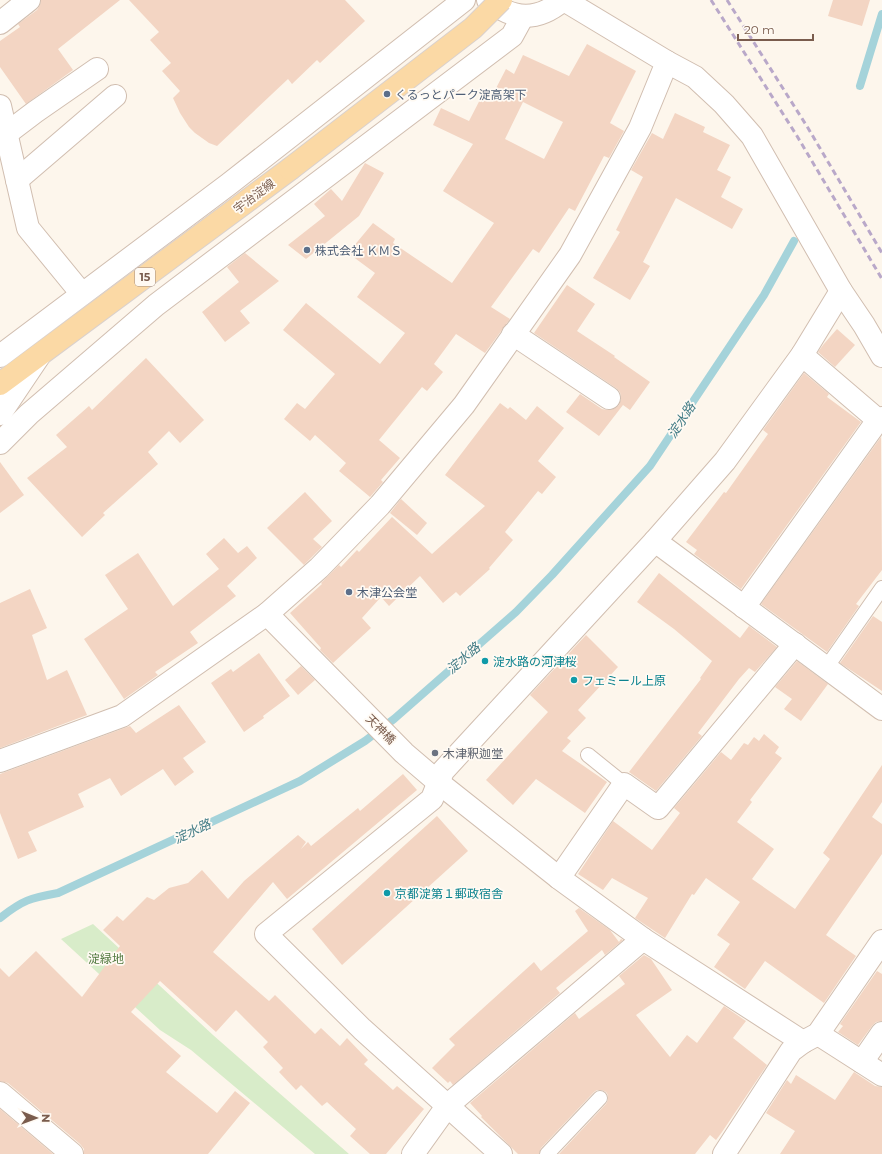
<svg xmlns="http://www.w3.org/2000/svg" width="882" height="1154" viewBox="0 0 882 1154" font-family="Montserrat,'Noto Sans JP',sans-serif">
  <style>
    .green { fill: #d8ecc9 }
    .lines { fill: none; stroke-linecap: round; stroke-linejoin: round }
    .stream { stroke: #a5d3da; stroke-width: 8 }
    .building { fill: #f3d5c3; fill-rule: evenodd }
    .service-casing { stroke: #d1beb0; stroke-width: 16 }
    .minor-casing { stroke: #d1beb0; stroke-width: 24 }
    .secondary-casing { stroke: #d6c0b0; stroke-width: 24 }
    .primary-casing { stroke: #dad1cd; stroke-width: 24 }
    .service { stroke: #fff; stroke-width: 14 }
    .minor { stroke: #fff; stroke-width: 22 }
    .secondary { stroke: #fff; stroke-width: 22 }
    .primary { stroke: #fbd9a5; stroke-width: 22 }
    .rail { stroke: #b9a8c9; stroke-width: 3; stroke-dasharray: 6 4; stroke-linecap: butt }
    .primary-bridge-casing { stroke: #dad1cd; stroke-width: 24; stroke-linecap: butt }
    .primary-bridge { stroke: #fbd9a5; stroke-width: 22 }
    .service-dot { fill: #5c6f8a; stroke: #fffaf3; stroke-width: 1.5 }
    .culture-dot { fill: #0f9aa8; stroke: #fffaf3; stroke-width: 1.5 }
    .worship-dot { fill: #6b7280; stroke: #fffaf3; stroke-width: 1.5 }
    .labels { text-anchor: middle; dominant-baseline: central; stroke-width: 3.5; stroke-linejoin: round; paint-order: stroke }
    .shield { fill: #fffaf3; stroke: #a28b7f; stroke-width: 1 }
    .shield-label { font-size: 11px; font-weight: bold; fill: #7a5c4d }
    .service-label { font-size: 12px; fill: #4e5e75; stroke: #fffaf3; text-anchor: start }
    .street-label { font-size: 12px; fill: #7a5c4d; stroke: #fffaf3 }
    .culture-label { font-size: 12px; fill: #0d838f; stroke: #fffaf3; text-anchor: start }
    .worship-label { font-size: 12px; fill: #5b616d; stroke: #fffaf3; text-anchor: start }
    .park-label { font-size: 12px; fill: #537a41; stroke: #fffaf3 }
    .water-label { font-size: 13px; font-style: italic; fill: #437c86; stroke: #fffaf3 }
  </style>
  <rect width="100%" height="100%" fill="#fdf6ec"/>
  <polygon class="green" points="93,924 213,1035 349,1154 315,1154 191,1050 160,1030 61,939"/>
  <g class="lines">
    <g class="stream">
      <polyline points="860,86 882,14"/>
      <path d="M 0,918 C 23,900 30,898 58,893 L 300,781 L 365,741 L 394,719 L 516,612 L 552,575 L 650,466 L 764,295 L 794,241"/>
    </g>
  </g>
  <g class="building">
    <polygon points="41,0 120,0 58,49 73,70 26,104 0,67 0,41 20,27 18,24 37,10 40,5"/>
    <polygon points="129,0 345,0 365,21 320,63 317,60 292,84 288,79 217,146 209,143 195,133 189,127 180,113 173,98 180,91 162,71 171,63 150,40 159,32"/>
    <polygon points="833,0 870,0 862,26 828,16"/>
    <path d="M 587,44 L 636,71 L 610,123 L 624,131 L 609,158 L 604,156 L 575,211 L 569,208 L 539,253 L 533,249 L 491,307 L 510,319 L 485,353 L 456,334 L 434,364 L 443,372 L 427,391 L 422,387 L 379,440 L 400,458 L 381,480 L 383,482 L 370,497 L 339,471 L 346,463 L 315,435 L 310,441 L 284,419 L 297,403 L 305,409 L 335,374 L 283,330 L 306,303 L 380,364 L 405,333 L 357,297 L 375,273 L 348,253 L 373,223 L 395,239 L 393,243 L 452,283 L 494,223 L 443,191 L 473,144 L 433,125 L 441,108 L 469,121 L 485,90 L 493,94 L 506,69 L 514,74 L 523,55 L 569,76 ZM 523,102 L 563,122 L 544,159 L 505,139 Z"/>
    <polygon points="675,113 705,127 703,132 730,145 717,170 731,177 721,197 743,209 732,229 676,198 643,262 650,266 630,300 593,278 620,232 616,230 643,177 631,170 652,133 663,139"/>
    <polygon points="365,163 384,173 359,216 306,259 288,245 325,216 314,204 331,189 342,201"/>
    <polygon points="245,253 279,281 240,311 250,323 225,342 202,312 239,282 227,267"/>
    <polygon points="567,285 595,304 577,331 615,356 614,357 650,382 630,410 623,405 599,436 566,412 580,394 602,409 608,410 614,409 619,405 621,399 620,392 616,388 534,333"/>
    <polygon points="837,329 855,345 835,367 818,352 823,345"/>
    <polygon points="146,358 204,420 180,443 169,431 148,452 158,464 103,513 105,515 82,537 27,478 67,447 56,435 89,406 92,410"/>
    <polygon points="804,373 829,394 827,397 861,422 741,589 694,554 697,550 686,542 724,492 726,493 768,434 763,430"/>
    <polygon points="500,403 508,409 510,407 526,420 537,406 564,428 538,461 556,477 542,494 538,491 505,532 513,540 489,568 490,569 460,596 456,592 443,603 420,576 389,606 381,597 362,618 371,628 333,663 320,650 321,648 290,613 322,584 321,583 339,565 341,567 357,550 359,552 392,517 432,554 485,506 445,475"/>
    <polygon points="881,437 882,570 856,604 859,606 827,652 761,604"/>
    <polygon points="0,462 24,495 0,513"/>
    <polygon points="305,492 332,521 313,539 322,547 304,565 267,528"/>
    <polygon points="401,499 427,523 417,535 390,513"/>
    <polygon points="224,538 238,553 247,546 257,558 227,586 236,596 190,632 198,643 155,672 158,675 124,699 84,639 128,609 105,575 138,553 173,606 219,569 206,554"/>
    <polygon points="659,573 740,638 749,626 777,647 755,672 749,668 739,679 698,733 702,736 656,791 629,772 701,679 700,678 712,661 674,629 637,602"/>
    <polygon points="30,589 47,628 32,635 47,680 67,670 87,715 0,748 0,603"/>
    <polygon points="873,616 882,622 882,691 840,663"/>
    <polygon points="586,635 618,667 578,710 586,718 567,738 571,741 562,751 607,782 585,813 536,779 513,805 486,780 548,712 530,695"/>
    <polygon points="259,653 290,696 263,716 264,718 244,732 211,683 231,669 233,672"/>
    <polygon points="797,661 828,684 801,721 784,709 792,699 775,687"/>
    <polygon points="301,666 315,680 298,695 285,680"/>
    <polygon points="179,705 206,742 183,758 194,772 175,786 163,769 121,796 110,778 78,794 84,807 28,832 37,851 18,859 0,813 0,774 130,726 136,733"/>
    <polygon points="764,734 779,747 775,753 782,758 750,800 752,802 737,822 774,849 752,879 795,909 830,859 823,853 882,765 882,802 872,817 882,824 882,854 826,935 856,956 824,1003 765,961 745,989 714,967 730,944 717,935 740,902 706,878 694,895 692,894 665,938 635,918 648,898 612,878 603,890 578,874 613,821 652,850 680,813 674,808 721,752 731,760 744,743 748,745 754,737 759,741"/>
    <polygon points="403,774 417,790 287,899 273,882 213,952 269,1001 275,995 315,1034 321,1028 340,1046 347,1038 368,1060 364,1064 393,1090 397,1086 424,1109 386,1154 370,1154 350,1136 356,1129 327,1102 322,1106 301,1085 296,1090 279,1072 283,1068 263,1047 268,1042 236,1010 216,1032 160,981 131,1012 181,1056 166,1072 217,1113 235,1091 250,1103 208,1154 84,1154 84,1149 80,1144 8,1083 0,1081 0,968 9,977 36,951 82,997 120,946 103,930 117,916 123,921 147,897 154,900 169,888 188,883 202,870 228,899 244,881 298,835 306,842 301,849 308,842 311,846 358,808 360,811"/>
    <polygon points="437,816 468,851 342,965 312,929"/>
    <polygon points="579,908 610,930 619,942 621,939 623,940 605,955 602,950 556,988 560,993 453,1085 450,1081 448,1083 432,1068 455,1045 449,1039 534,962 541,971 588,931 575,911"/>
    <polygon points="644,955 651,959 672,990 636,1015 670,1057 687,1035 697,1043 724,1006 746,1021 733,1038 767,1065 722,1132 716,1140 710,1135 695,1154 559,1154 606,1104 608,1100 608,1095 606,1092 602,1090 597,1090 594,1092 541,1148 539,1154 518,1154 481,1117 482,1116 470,1103 575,1013 579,1019 625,984 619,976"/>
    <polygon points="877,971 882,974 882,1021 876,1022 872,1026 858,1045 838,1032 843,1026 840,1024"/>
    <polygon points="854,1072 875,1086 882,1087 882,1154 780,1154 795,1131 766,1113 787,1080 791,1084 796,1075 835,1100"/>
    <polygon points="0,1109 53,1154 0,1154"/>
  </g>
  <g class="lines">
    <defs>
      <g id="service">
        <polyline points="826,668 882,588"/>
        <polyline points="588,755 624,784"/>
        <polyline points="547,1154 600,1098"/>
      </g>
      <g id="minor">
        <path d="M 488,0 C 514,21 538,21 563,0"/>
        <polyline points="0,23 29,0"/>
        <polyline points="667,62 695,77 724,104 752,136 841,291 864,325 882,356"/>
        <polyline points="0,106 28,228 82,294"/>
        <polyline points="6,134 35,112 97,69"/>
        <polyline points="17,180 115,96"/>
        <polyline points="513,334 609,398"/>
        <polyline points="802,355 878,420 882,418"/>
        <polyline points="0,356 229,184 464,0"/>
        <polyline points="0,414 39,356"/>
        <polyline points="0,443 29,414 156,305 512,36 523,16"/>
        <polyline points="655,541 882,709"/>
        <polyline points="744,607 878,420"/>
        <polyline points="267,614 404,753 439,783 559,878 643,939 803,1042"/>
        <polyline points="0,761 122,716 267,614 319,568 380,505 464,405 570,255 640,128 667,62 564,0"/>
        <polyline points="559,878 624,784 658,808 795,644"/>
        <polyline points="818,1034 882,1075"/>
        <polyline points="862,1062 882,1033"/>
        <polyline points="413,1154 448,1105 643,939"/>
        <polyline points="501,1154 362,1029 266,934 432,799 443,771 655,541 725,461 802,355 841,291"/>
        <polyline points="724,1154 791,1051 803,1042 818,1034 882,941"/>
      </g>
      <polyline id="secondary" points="0,1093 72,1154"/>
      <polyline id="primary" points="0,384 290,169"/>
    </defs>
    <use href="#service" class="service-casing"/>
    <use href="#minor" class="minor-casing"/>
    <use href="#secondary" class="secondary-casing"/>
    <use href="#primary" class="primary-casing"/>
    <use href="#service" class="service"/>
    <use href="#minor" class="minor"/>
    <use href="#secondary" class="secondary"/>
    <use href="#primary" class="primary"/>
    <g class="rail">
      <polyline points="711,0 797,136 882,279"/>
      <polyline points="727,0 808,128 882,253"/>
    </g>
    <defs>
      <polyline id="primary-bridge" points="290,169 473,28 501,0"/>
    </defs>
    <use href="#primary-bridge" class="primary-bridge-casing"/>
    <use href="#primary-bridge" class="primary-bridge"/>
  </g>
  <g class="service-dot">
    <circle cx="387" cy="94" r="4"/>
    <circle cx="307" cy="250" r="4"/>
    <circle cx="349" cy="592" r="4"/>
  </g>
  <g class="culture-dot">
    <circle cx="485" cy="661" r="4"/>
    <circle cx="574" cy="680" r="4"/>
    <circle cx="387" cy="893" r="4"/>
  </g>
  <circle class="worship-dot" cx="435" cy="753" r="4"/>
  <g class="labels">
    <rect class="shield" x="135" y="268" width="20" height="18" rx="3"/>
    <g class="shield-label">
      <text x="145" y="277">15</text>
    </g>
    <g class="service-label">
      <text x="395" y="94">くるっとパーク淀高架下</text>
      <text x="315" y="250">株式会社 ＫＭＳ</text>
      <text x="357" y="592">木津公会堂</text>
    </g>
    <g class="street-label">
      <text transform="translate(254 196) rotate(-37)">宇治淀線</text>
      <text transform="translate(381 729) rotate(45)">天神橋</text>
    </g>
    <g class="culture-label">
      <text x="493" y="661">淀水路の河津桜</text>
      <text x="582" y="680">フェミール上原</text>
      <text x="395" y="893">京都淀第１郵政宿舎</text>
    </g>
    <g class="worship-label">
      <text x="443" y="753">木津釈迦堂</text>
    </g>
    <g class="park-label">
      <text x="106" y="958">淀緑地</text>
    </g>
    <g class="water-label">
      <text transform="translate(681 420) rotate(-57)">淀水路</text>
      <text transform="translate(463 658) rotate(-41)">淀水路</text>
      <text transform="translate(192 831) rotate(-25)">淀水路</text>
    </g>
  </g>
  <g transform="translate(36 1118) rotate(91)" stroke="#fffaf3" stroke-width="3" paint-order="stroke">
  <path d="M0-3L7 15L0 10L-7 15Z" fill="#7a5c4d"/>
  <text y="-6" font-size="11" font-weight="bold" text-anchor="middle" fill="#7a5c4d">N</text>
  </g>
  <path d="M738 34v6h75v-6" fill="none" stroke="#7a5c4d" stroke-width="2"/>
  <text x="744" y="34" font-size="12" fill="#7a5c4d" stroke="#fffaf3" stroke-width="3" paint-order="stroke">20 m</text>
</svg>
